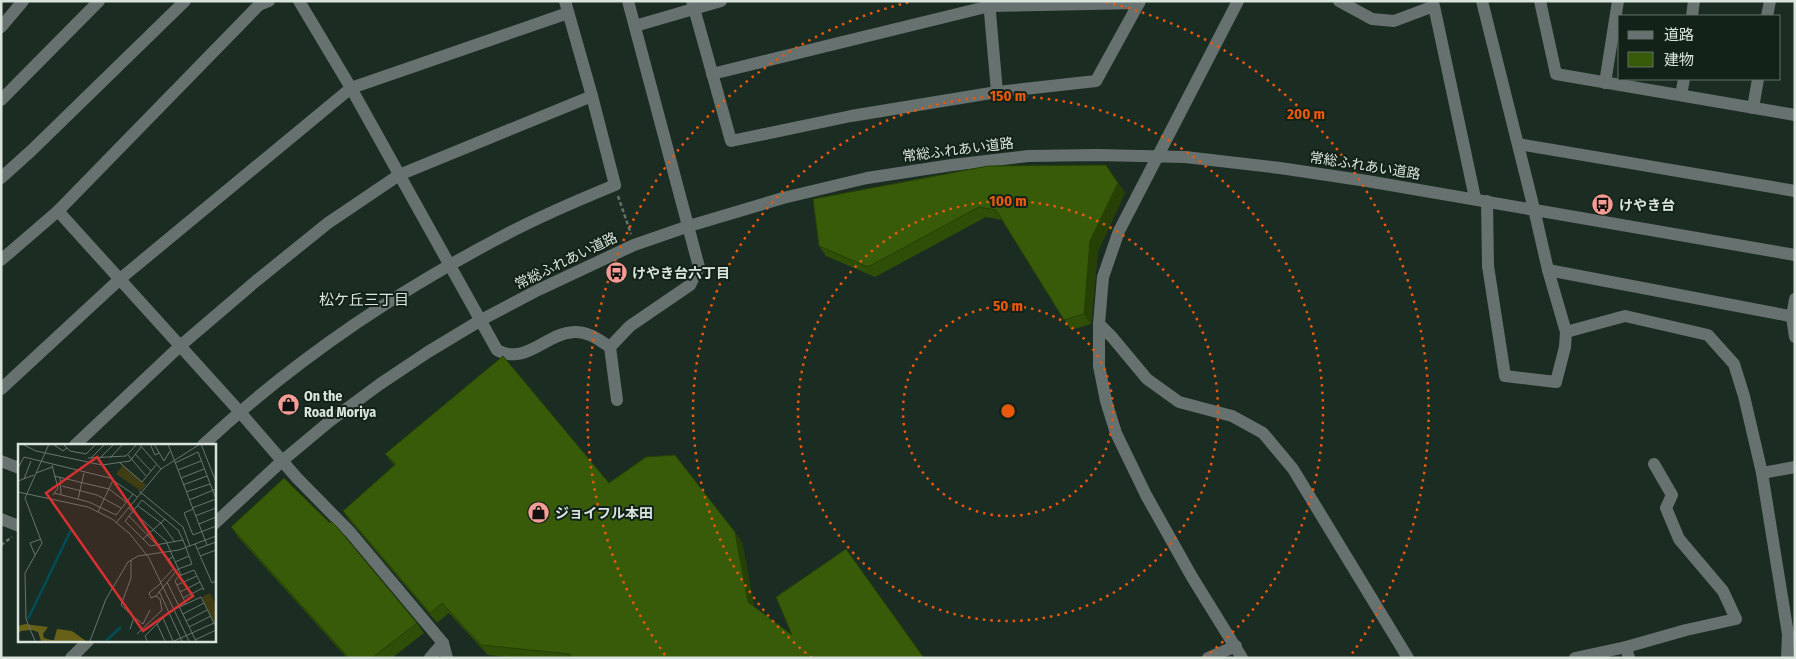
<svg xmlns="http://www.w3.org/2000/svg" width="1796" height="659" viewBox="0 0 1796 659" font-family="'Fira Sans Condensed','Noto Sans JP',sans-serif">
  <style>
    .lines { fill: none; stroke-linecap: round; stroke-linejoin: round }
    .path { stroke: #64726a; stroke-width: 2.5; stroke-dasharray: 4 2.5; stroke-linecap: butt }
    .minor { stroke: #67716f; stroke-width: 12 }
    .wall { fill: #2f4e07 }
    .shaded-wall { fill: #264006 }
    .building { fill: #375b08; stroke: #264006 }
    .ring { fill: none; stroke: #e8590c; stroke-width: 2.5; stroke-dasharray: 2.5 5 }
    .labels { text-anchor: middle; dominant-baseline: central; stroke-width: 4; stroke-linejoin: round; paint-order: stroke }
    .street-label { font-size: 14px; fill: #d9e4dd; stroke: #122219 }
    .poi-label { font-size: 14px; font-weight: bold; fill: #d9e4dd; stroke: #122219; text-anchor: start }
    .neighbourhood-label { font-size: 15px; fill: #d9e4dd; stroke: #122219 }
    .inset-river { fill: none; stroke: #004d58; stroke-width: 2.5 }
    .inset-road { fill: none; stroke: #67766d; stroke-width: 1 }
    .view { fill: #d63131; fill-opacity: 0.15; stroke: #d63131; stroke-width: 2.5 }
    .inset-edge { fill: none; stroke: #d9e4dd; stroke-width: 2.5 }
    .centre { fill: #e8590c; stroke: #122219; stroke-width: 2.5 }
    .ring-label { font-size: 15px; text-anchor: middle; font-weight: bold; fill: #e8590c; stroke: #122219; stroke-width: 4; stroke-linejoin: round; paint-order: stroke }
  </style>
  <rect width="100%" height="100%" fill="#1b2c22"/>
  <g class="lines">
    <g class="path">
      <polyline points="618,196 631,234"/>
      <polyline points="1,545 12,537"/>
    </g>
    <g class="minor">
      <path d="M 299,1 L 351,88 L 497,350 C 526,366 546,333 574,332 C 588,331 599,340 610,347"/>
      <polyline points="692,1 731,141 851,116 997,92 1096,81 1140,1"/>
      <polyline points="989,1 997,92"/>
      <polyline points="1238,1 1119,231 1103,277 1099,324 1099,366 1106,401 1116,433 1146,495 1192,577 1242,658"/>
      <polyline points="1339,1 1372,19 1394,21 1434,6 1475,198"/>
      <polyline points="1482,1 1534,209 1548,270 1566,332 1625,316 1708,335 1734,364 1744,396 1762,473 1788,634 1787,658"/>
      <polyline points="1540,1 1556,74 1795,115"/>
      <polyline points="1692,16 1694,1"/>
      <polyline points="1767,16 1770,1"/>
      <polyline points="635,26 721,1"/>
      <polyline points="1,27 23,1"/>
      <polyline points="712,74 990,6 1139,3"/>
      <polyline points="1605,83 1618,1"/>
      <polyline points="1681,95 1684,79"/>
      <polyline points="1,100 99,1"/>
      <polyline points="1753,108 1758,79"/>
      <polyline points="1518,144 1795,191"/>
      <polyline points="1,178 32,150 185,1"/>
      <polyline points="1487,201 1488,266 1505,376 1556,382 1565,347 1566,332"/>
      <polyline points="58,211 239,411 297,478 350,532 443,643 447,658"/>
      <polyline points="1,260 58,211 259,5 269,1"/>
      <polyline points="1548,270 1795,317"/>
      <polyline points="1795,299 1792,317 1795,337"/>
      <polyline points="1099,324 1112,337 1147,379 1179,402 1232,416 1263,433 1293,469 1408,658"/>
      <polyline points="1,389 120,279 351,88 568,13"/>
      <polyline points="617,400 610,347 630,326 690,285 699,267 628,1"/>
      <polyline points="75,445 180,346 256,281 328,223 399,175 592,96"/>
      <path d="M 203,445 C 291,363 394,293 501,237 C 538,217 576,201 615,185 L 592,96 L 565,1"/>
      <polyline points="1,461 19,468"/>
      <polyline points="1762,473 1795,467"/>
      <polyline points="1,519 19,526"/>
      <polyline points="214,524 282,461 330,421 380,384 428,352 481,320 538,290 634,245 689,226 783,198 867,178 952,165 1028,156 1097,155 1185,157 1280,168 1367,181 1795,255"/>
      <polyline points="1626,647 1686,630 1736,619 1723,591 1679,539 1666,508 1672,495 1654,464"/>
      <polyline points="71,658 89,640"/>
      <polyline points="430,658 443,643"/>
      <polyline points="1208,658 1236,646"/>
      <polyline points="1575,658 1626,647 1629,658"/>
    </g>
  </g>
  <g class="wall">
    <polygon points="1106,165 1125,193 1098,251 1091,324 1071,330 1002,220 986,217 875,277 826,256 819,246"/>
    <polygon points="385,454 609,483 742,542 754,606 792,635 924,658 514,658 488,655 449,613 437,623 350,521 343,511 394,465"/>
    <polygon points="231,527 417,623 424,633 392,658 347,658 238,537"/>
  </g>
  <g class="shaded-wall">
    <polygon points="1106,165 1125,193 1098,251 1091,324 1084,314 1090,241"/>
    <polygon points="735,532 742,542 755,612 748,602"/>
  </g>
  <g class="building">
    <polygon points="1106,165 1118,183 1090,241 1084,314 1064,320 996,210 979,207 868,267 819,246 813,199 988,166"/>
    <polygon points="503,356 609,483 646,457 675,455 735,532 748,602 792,635 776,597 846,549 924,658 573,658 570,654 481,645 442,603 430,613 343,511 396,464 385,454"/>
    <polygon points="284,478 330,523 331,521 337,527 417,623 372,658 349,658 231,527"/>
  </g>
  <g class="ring">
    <circle cx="1008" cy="411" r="105"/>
    <circle cx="1008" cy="411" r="210"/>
    <path d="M812 658A315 315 0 1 1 1204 658"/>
    <path d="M665 655A421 421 0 0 1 910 2M1106 2A421 421 0 0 1 1351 655"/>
  </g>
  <defs>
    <symbol id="bus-disc" viewBox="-11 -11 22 22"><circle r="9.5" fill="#f59c94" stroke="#122219"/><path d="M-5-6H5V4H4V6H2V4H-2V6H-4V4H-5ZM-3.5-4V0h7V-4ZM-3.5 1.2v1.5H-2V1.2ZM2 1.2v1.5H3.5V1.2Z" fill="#111"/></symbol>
    <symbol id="shop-disc" viewBox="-11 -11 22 22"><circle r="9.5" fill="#f59c94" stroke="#122219"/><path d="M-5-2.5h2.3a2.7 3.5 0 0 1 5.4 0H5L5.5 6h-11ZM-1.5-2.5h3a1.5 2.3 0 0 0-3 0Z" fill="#111"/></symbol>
  </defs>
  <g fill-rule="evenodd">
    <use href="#bus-disc" x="1590" y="192" width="25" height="25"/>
    <use href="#bus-disc" x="604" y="260" width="25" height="25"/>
    <use href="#shop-disc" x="276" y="392" width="25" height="25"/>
    <use href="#shop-disc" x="526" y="500" width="25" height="25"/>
  </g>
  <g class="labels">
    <g class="street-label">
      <text transform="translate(958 150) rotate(-7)">常総ふれあい道路</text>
      <text transform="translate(1365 166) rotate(9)">常総ふれあい道路</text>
      <text transform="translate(566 261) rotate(-26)">常総ふれあい道路</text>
    </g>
    <g class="poi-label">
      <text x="1619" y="205">けやき台</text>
      <text x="632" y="273">けやき台六丁目</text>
      <text x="304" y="396">On the<tspan x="304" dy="16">Road Moriya</tspan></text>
      <text x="555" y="513">ジョイフル本田</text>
    </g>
    <g class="neighbourhood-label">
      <text x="364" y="300">松ケ丘三丁目</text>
    </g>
  </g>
  <g transform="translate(18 444)">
    <rect width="198" height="198" fill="#1b2c22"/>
    <path d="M 105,21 L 128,41 L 123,47 L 98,30 ZM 192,149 L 197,160 L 197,181 L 184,153 Z" fill="#403d15"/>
    <path d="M 7,180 L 30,183 L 25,190 L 26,194 L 33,196 L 36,196 L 39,185 L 54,187 L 68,197 L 23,197 L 20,188 L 14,186 L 3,187 L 0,190 L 0,182 Z" fill="#666019"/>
    <path class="inset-river" d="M 10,175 L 53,86M 88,197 L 103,183"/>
    <path class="inset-road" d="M 4,0 L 18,7 L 84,21 L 112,17 L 123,3M 35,0 L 45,7 L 49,4M 45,0 L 52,7 L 68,10 L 78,0M 121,0 L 143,25M 132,0 L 137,11 L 141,9M 136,0 L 146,17 L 152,7M 150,0 L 189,101M 183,0 L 198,38M 117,10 L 133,27M 110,11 L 128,32M 70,14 L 108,12 L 119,0M 73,14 L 87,0M 92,14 L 105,0M 81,15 L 96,0M 102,19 L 124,38 L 138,21M 157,19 L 180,8 L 198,55M 34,21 L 40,44 L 35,51M 0,24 L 6,13 L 92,34 L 115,50M 160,26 L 183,17M 18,29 L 34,23M 36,32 L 91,45 L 108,58M 42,33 L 43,50M 163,34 L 186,25M 6,35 L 13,17M 0,37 L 16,31M 165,41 L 189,32M 44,42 L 79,51 L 103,64M 121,47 L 165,83 L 172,102M 0,48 L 70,63 L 94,75 L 112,90 L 131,114 L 171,197M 168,48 L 192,40M 36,49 L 71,58 L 98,71 L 115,50 L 119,53M 60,55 L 66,29M 171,56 L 198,45M 120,62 L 143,79 L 157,98M 111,64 L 148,97 L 163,131M 174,64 L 198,55M 175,65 L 166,69 L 175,91 L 198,82M 80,68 L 95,36M 111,72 L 139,101M 177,72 L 198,64M 98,79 L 143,25 L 182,0M 181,80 L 198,73M 125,95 L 147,75M 177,100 L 194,139 L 198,137M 179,105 L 198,98M 17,111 L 12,99 L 23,95M 182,112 L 198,106M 157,118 L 171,112M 143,138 L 156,124 L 151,115 L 155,113M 149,138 L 178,197M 159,141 L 179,132M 141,147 L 164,197M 162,148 L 182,138M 138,152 L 133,154 L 131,149 L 143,139M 165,154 L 185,144M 168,160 L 157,137 L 161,132 L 176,126 L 186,146M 165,170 L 186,159M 116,173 L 125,180 L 132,166M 145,174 L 155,197M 168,177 L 189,166M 139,180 L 147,197M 171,183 L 193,172M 112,185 L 116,173 L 103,161 L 113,134 L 113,116M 119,190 L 144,166 L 142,155 L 138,152 L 160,125 L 174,120 L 165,96 L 161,88 L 161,87 L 124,56 L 107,77 L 132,102 L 165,96M 177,196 L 198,186M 17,197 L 8,175 L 7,129 L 24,99 L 7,54 L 31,0M 72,197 L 88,155 L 110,118 L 120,112 L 161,106 L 198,92M 129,197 L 127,192 L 151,168 L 183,153 L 198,183M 156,197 L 196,179"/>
    <path class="view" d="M 79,13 L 175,152 L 125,187 L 28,49 Z"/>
    <rect width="198" height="198" class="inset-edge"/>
  </g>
  <circle cx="1008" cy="411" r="8" class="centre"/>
  <g class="ring-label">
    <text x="1008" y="101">150 m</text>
    <text x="1306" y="119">200 m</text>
    <text x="1008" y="206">100 m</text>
    <text x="1008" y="311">50 m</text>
  </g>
  <rect width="1796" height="659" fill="none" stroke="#d9e4dd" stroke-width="5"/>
  <rect x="1618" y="15" width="162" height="65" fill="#122219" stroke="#627067"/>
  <rect x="1628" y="31" width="25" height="8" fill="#67716f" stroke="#627067"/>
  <text x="1664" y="40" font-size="15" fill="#d9e4dd">道路</text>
  <rect x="1628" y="52" width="25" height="15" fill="#375b08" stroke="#627067"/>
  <text x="1664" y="65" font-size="15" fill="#d9e4dd">建物</text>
</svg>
